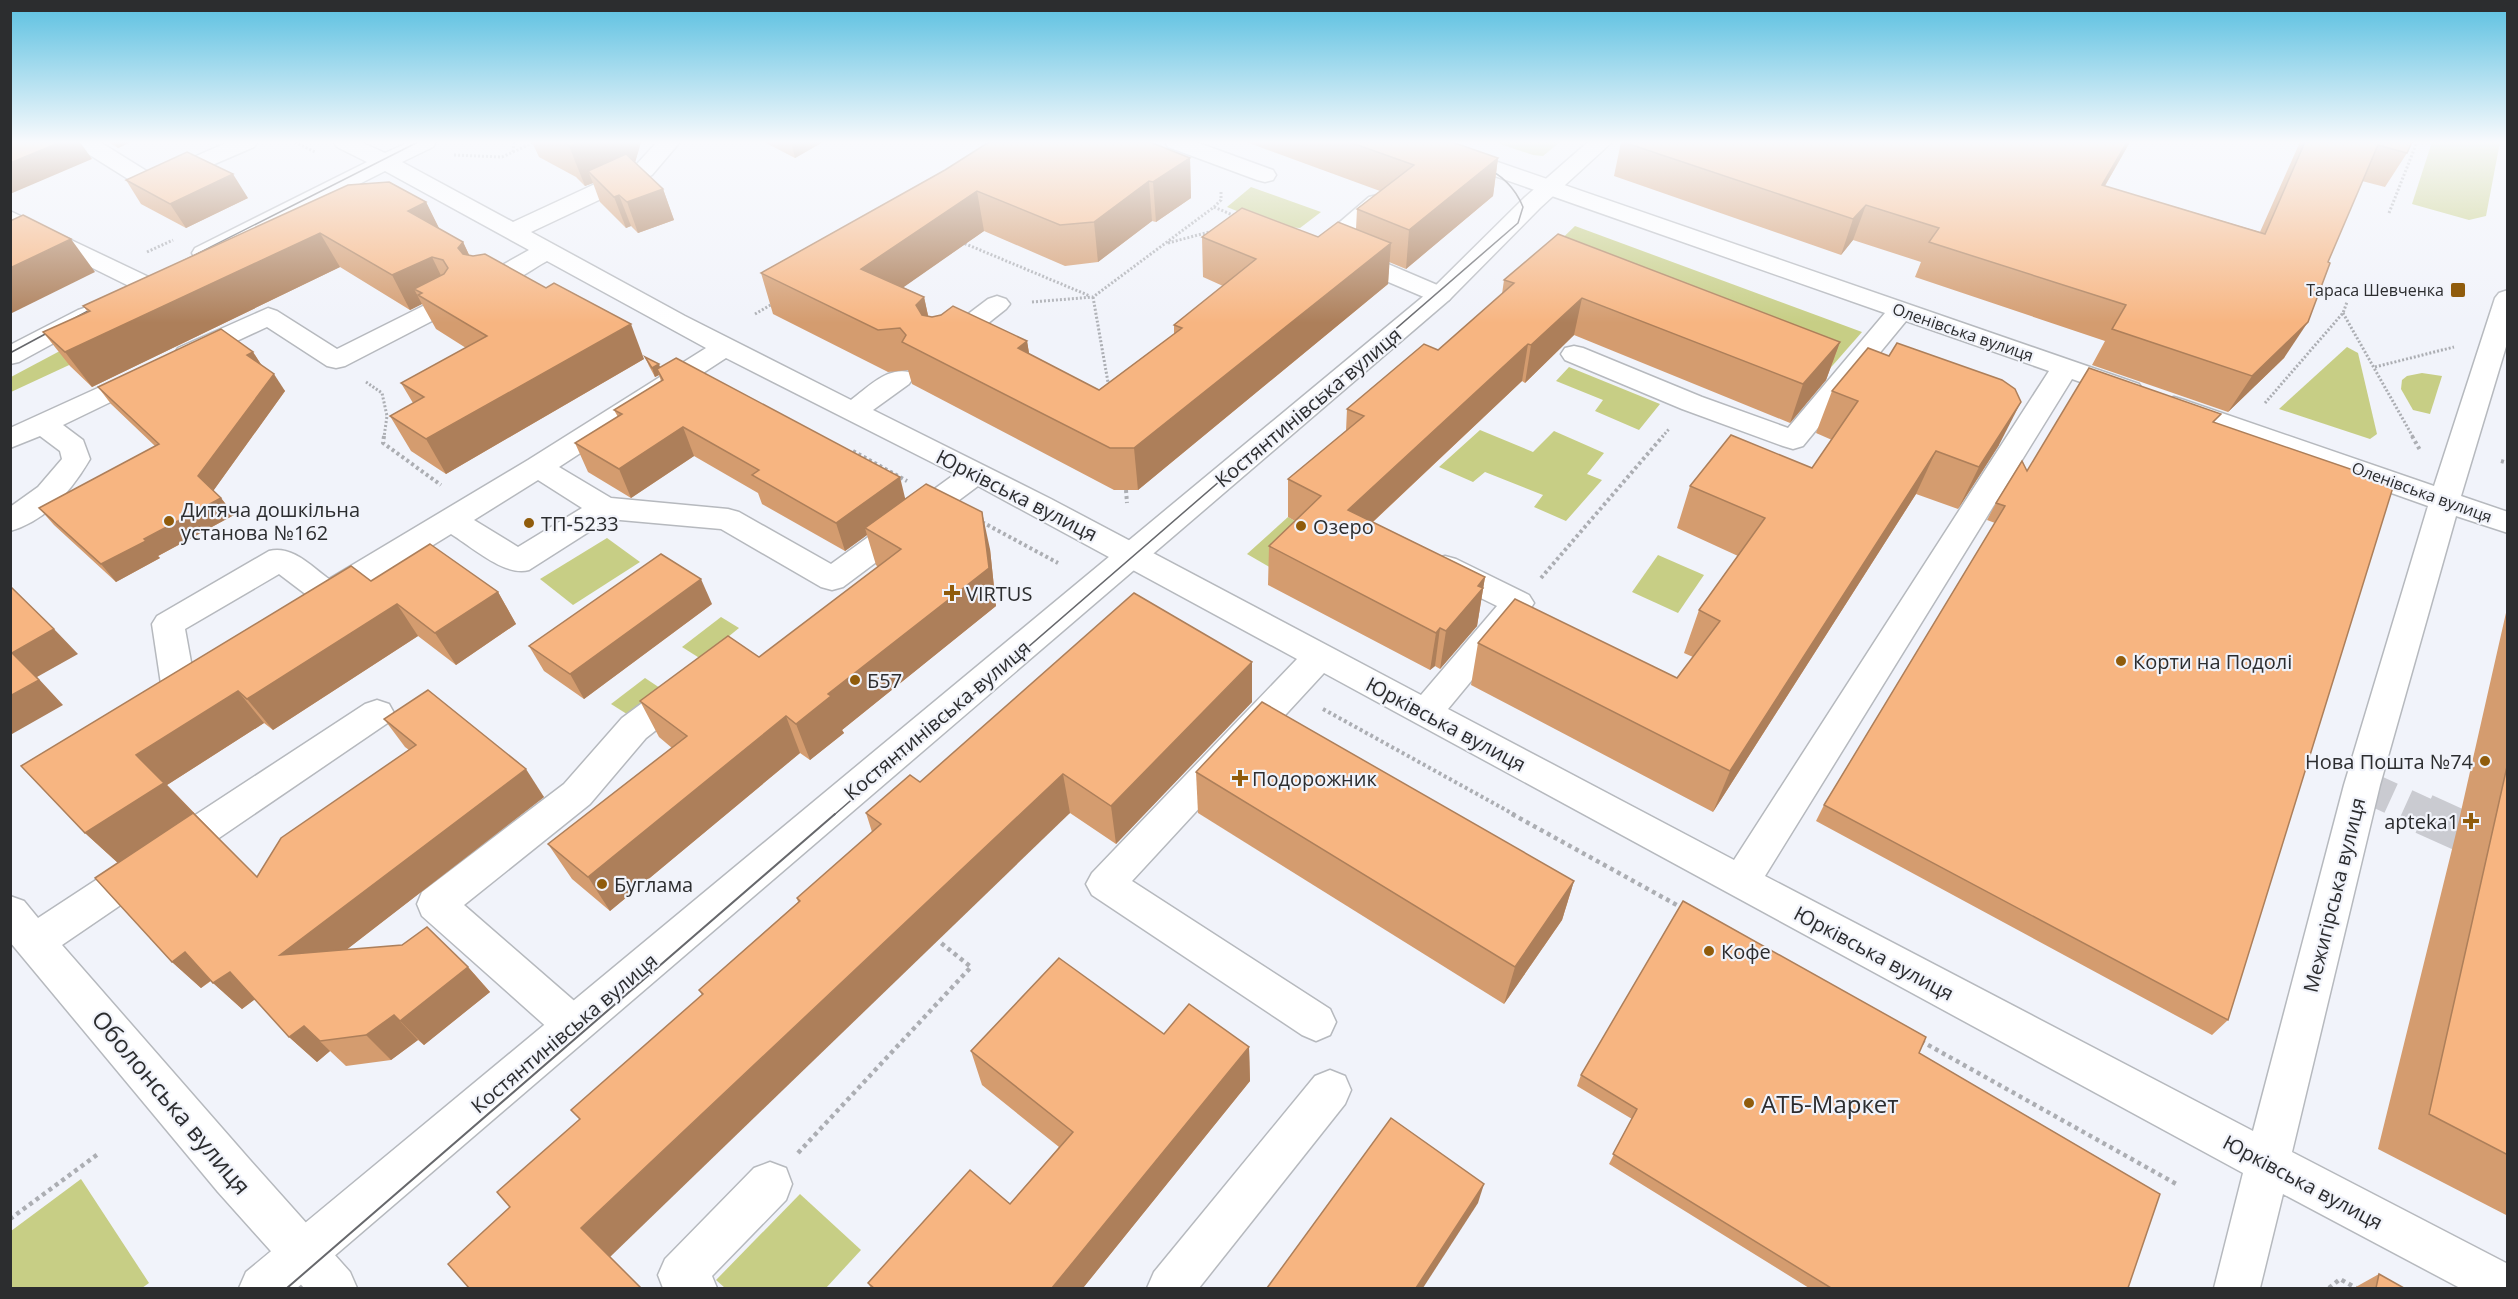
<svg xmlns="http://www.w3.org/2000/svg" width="2518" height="1299" viewBox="0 0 2518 1299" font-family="'Open Sans',sans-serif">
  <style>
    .green { fill: #c7ce85 }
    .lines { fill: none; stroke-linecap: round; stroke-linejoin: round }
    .minor-tunnel-far1 { stroke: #cacbd1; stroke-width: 32; stroke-dasharray: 32 16; stroke-linecap: butt }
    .minor-tunnel { stroke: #cacbd1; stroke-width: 41; stroke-dasharray: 41 21; stroke-linecap: butt }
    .minor-casing { stroke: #b6b9be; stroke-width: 3 }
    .major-casing { stroke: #b6b9be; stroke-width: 3 }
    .path-far2 { stroke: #acaeb3; stroke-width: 3; stroke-dasharray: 2 2; stroke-linecap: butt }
    .path-far1 { stroke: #acaeb3; stroke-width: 4; stroke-dasharray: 3 3; stroke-linecap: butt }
    .path { stroke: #acaeb3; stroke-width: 4.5; stroke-dasharray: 4 4; stroke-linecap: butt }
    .minor { fill: #fff; fill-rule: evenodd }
    .major { fill: #fff; fill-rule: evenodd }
    .tram-far1 { stroke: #67686c; stroke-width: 1.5 }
    .tram { stroke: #67686c; stroke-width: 2 }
    .wall { fill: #d49c6f }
    .shaded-wall { fill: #ad7f5a }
    .building { fill: #f7b581; stroke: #ad7f5a; stroke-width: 1.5 }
    .poi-dot { fill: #905c0c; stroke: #f1f3fa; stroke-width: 2 }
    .labels { text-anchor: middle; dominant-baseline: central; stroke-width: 4.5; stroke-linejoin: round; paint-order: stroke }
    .far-poi-label { font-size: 16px; fill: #2c2d2f; stroke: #f1f3fa; text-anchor: end }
    .far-street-label { font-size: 16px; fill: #2c2d2f; stroke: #f1f3fa }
    .street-label { font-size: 20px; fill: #2c2d2f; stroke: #f1f3fa }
    .poi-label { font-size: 20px; fill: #2c2d2f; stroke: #f1f3fa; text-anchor: start }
    .near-street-label { font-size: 24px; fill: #2c2d2f; stroke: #f1f3fa }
    .near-poi-label { font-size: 24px; fill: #2c2d2f; stroke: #f1f3fa; text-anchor: start }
  </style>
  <rect width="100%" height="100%" fill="#f1f3fa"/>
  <g class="green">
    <polygon points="1494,142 1560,142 1543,156 1533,155"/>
    <polygon points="2432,142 2500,142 2486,216 2469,220 2412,204"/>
    <polygon points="1251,187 1321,212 1300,228 1274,226 1227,207"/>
    <polygon points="1575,226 1862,332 1826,373 1547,253"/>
    <polygon points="118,320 108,347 11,392 11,377"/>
    <polygon points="2347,347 2358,353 2377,434 2370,439 2279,409"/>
    <polygon points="1569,367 1660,404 1639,430 1595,411 1603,400 1556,381"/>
    <polygon points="2422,373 2442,376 2430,414 2413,410 2401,389 2402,380 2407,376"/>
    <polygon points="1480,430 1533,452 1554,431 1604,453 1587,474 1602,480 1566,521 1534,507 1543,495 1485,472 1473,482 1439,467"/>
    <polygon points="1288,517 1319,535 1280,573 1247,554"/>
    <polygon points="607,538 640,562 573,605 540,579"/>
    <polygon points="1658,555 1704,575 1678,613 1632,592"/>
    <polygon points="721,617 739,628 701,659 682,647"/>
    <polygon points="645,678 663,690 630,716 611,704"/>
    <polygon points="81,1179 149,1283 142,1288 11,1288 11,1231"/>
    <polygon points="800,1194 861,1250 826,1288 725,1288 716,1280"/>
  </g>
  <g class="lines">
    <polyline class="minor-tunnel-far1" points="2362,785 2428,815"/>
    <polyline class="minor-tunnel" points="2424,814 2508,852"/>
    <defs>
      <g id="minor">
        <polygon points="74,142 100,142 153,175 228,142 257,142 254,147 152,191 144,189 77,147"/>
        <path d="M 334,142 L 361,142 L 385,153 L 409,142 L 436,142 L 433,147 L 402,162 L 513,222 L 636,165 L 657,142 L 680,142 L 652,175 L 531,232 L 685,316 L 851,400 C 868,387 887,367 909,372 L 913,378 L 909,384 L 873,410 L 1051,499 L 1421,695 L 1497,606 L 1434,575 L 1429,567 L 1434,559 L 1445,556 L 1456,559 L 1529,595 L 1534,603 L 1529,611 L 1448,709 L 1734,860 L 2049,371 L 1906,321 L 1803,446 L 1793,449 L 1783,446 L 1682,409 L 1565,360 L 1561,354 L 1565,348 L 1574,346 L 1583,348 L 1702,397 L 1788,428 L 1885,313 L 1412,147 L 1409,142 L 1440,142 L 2139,384 L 2143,390 L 2139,396 L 2129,399 L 2072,379 L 1765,876 L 2253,1131 L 2344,785 L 2428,506 L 2164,412 L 2160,406 L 2164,400 L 2174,397 L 2184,400 L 2434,486 L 2495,298 L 2499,293 L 2508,290 L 2508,340 L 2461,496 L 2508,512 L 2508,533 L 2456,516 L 2380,785 L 2292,1152 L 2508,1264 L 2508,1288 L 2460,1288 L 2283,1194 L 2260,1288 L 2214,1288 L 2243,1173 L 1324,673 L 1132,881 L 1330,1009 L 1336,1022 L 1330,1035 L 1316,1041 L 1302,1035 L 1092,895 L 1086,884 L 1092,873 L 1297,659 L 978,486 L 843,587 L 832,590 L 821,587 L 721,529 L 609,519 L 529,570 C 505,577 472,547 451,534 L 334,606 L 323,609 L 312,606 L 308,596 L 279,574 L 185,629 L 195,684 L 190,693 L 178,697 L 166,693 L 161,684 L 152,624 L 157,616 L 269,551 C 292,545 311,566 329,579 L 528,460 L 706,348 L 547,261 C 528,271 503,293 481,287 L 477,282 L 481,277 L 529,250 L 385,171 L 213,258 L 204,260 L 195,258 L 192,253 L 195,248 L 367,162 L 337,147 ZM 726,358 L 955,474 L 831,564 L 739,512 L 728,509 L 611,498 L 559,467 ZM 538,480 L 582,508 L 518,547 L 474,520 Z"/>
        <polygon points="1165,142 1196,142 1273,170 1276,175 1273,180 1265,182 1257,180 1168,147"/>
        <polygon points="1377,195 1385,197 1389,202 1385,207 1341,244 1449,290 1453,295 1449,300 1440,303 1431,300 1315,251 1312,246 1369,197"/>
        <polygon points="10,211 153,279 157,284 153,289 144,292 135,289 10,227"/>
        <polygon points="450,294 459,297 463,302 459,307 345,366 336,368 327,366 267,327 196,360 187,362 178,360 174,354 178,348 268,308 277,311 337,349 441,297"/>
        <polygon points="997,296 1006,299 1010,304 1006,309 953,351 944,353 935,351 931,345 935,339 988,299"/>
        <polygon points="87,307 96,310 100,315 96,320 19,362 10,364 10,345 78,310"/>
        <path d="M 144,367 L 154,369 L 158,375 L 154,381 L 63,425 L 83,440 L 90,459 C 72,490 46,521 10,531 L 10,507 L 38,487 L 62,459 L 60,451 L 40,436 L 10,448 L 10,428 Z"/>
        <polygon points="684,677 696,681 701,690 696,699 646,738 590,804 464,905 587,1012 593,1025 587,1038 573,1044 559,1038 422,916 417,904 422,892 564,784 622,718 672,681"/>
        <polygon points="377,700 389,704 394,713 389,722 62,945 250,1160 350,1272 357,1288 304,1288 218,1192 10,942 10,896 24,901 38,918 365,704"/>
        <polygon points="1330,1070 1345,1076 1351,1090 1345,1104 1199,1288 1147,1288 1154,1272 1315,1076"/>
        <polygon points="770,1162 786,1168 792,1184 786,1200 712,1276 717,1288 663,1288 658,1275 665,1259 754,1168"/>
      </g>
      <polygon id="major" points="1588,142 1612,142 1540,208 1449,300 297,1288 239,1288 246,1272 1431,290 1524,198"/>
    </defs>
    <use href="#minor" class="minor-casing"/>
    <use href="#major" class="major-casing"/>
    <g class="path-far2">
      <polyline points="295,142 315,152"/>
      <polyline points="513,152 514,142"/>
      <polyline points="454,155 502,157 535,142"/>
      <polyline points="1214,207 1235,216"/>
      <polyline points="2389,213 2417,142"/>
      <polyline points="961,242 1090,296"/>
      <polyline points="1168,243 1213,231"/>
      <polyline points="147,252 173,240"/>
      <polyline points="1093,297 1109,388"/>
      <polyline points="1032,302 1093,297 1214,207 1221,200 1221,190"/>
      <polyline points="2343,313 2413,437"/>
      <polyline points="755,314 774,303"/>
      <polyline points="2375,367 2454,347"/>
      <polyline points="366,382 382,393 387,416 384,437"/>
      <polyline points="2265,403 2343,313 2347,302"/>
      <polyline points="1662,437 1669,429"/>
    </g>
    <g class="path-far1">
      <polyline points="384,436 383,443 441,485"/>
      <polyline points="2412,436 2420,450"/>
      <polyline points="853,451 907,481"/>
      <polyline points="2501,461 2508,463"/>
      <polyline points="1126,490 1127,503"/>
      <polyline points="982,522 1058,563"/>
      <polyline points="1541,578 1663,436"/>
      <polyline points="1323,709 1515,815"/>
    </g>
    <g class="path">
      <polyline points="1512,814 1684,909"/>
      <polyline points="1921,1041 2178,1185"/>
      <polyline points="798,1153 971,967 941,943"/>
      <polyline points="10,1219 98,1154"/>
      <polyline points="2329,1288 2340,1279 2356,1288"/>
    </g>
    <use href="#minor" class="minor"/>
    <use href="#major" class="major"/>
    <g class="tram-far1">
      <polyline points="183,261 418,142"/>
      <polyline points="10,353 101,304"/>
      <path d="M 834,815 L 1518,223 L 1523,207 C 1515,187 1501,174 1481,165"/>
    </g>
    <polyline class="tram" points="287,1288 835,814"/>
  </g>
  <g class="wall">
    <polygon points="108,142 131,142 118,148"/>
    <polygon points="532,142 641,142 635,162 663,189 674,220 638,233 631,226 626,228 600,202 593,183 585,186 576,177 539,157"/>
    <polygon points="764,142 823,142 795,158"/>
    <polygon points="1246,142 1452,142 1498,158 1493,196 1406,269 1389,262 1388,284 1138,490 1114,490 912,384 908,370 888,372 773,314 761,273 945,170 1190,158 1191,198 1156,222 1152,221 1098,262 1065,266 984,231 903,287 924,297 928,316 1027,341 1029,354 1099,390 1174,334 1174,325 1223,286 1203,277 1202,237 1318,237 1356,229 1357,209 1380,191"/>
    <polygon points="1621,142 2130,142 2105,186 2260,232 2300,142 2412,142 2407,153 2385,187 2362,181 2284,358 2228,412 2092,365 2105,341 1915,277 1921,262 1853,240 1841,255 1614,176"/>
    <polygon points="126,180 248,198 186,228 141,204"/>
    <polygon points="348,185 426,202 439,229 463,242 469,255 644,359 446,474 411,451 390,416 413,403 401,383 466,348 436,329 422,304 410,310 340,267 92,387 70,366 43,332 88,312 83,306"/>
    <polygon points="1504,280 1840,342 1826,380 1790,423 1574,335 1525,383 1522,381 1373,522 1485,577 1477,626 1440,669 1435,666 1430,670 1268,585 1269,546 1295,521 1288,517 1288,479 1346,431 1347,409 1438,350 1502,294"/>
    <polygon points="253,352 262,366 285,391 213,491 221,498 234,515 158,556 160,558 116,582 54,525 39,508 155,446 111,404 98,387"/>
    <polygon points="645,357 660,367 905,499 990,549 996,606 842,730 844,733 810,760 800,753 610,911 572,879 548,844 672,748 659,737 640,701 759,657 878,567 876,565 867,535 845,551 762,504 758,493 694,456 631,498 588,472 575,443 618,417 614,410 661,381 659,375 655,377 649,366"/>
    <polygon points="1832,391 1999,445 1958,509 1916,494 1713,812 1471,685 1478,643 1677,678 1693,657 1684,653 1699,610 1738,556 1677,528 1690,486 1812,468 1832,440 1816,433"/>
    <polygon points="2215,422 2228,1020 2212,1035 1816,821 1824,805 1995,523 1987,520 1996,503 2027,471"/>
    <polygon points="371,581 498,592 516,624 456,665 418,636 273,730 264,723 167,785 257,877 409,750 405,747 384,719 544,797 346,950 468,967 490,992 424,1045 418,1040 391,1060 346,1066 330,1051 317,1062 289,1037 255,999 242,1009 211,981 201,988 172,962 118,863 85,833 21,766"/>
    <polygon points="712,604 584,699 544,671 529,646"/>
    <polygon points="2508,604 2508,1216 2378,1149 2457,829"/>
    <polygon points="1252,702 1116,844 1070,813 510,1207 580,1119 571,1110 702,995 699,990 798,902 797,898 872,832 866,813 920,782"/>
    <polygon points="1196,772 1574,881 1562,920 1504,1004 1198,813"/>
    <polygon points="1164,1034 1249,1047 1250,1081 1083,1288 871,1288 868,1283 1010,1204 1059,1147 982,1085 971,1051"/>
    <polygon points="1919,1053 2128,1288 1809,1288 1609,1164 1632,1119 1577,1086 1581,1075"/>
    <polygon points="2379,1274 2404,1288 2354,1288"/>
  </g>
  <g class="shaded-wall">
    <polygon points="61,142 80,142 92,159 10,194 10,163"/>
    <polygon points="114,142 131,142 118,148"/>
    <polygon points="579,142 641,142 635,163 588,171 593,183 585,186 569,146"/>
    <polygon points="791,142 823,142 795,158"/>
    <polygon points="2127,142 2130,142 2085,220 2102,185"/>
    <polygon points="1190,158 1191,198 1156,222 1153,182"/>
    <polygon points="1498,158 1493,196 1406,269 1409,230"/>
    <polygon points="233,174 248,198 186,228 170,204"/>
    <polygon points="1149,181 1152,221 1098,262 1094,222"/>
    <polygon points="663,189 674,220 638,233 627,202"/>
    <polygon points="977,191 984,231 871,310 861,269"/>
    <polygon points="619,195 631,226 626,228 614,197"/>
    <polygon points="426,202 443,236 408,211"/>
    <polygon points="1866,205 1853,240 1841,255 1853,219"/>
    <polygon points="320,233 340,267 92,387 65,352"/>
    <polygon points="71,239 95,272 10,314 10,268"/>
    <polygon points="463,242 479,276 458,248"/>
    <polygon points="1391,243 1388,284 1138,490 1134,448"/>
    <polygon points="432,257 449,292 414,289 422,304 410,310 392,275"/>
    <polygon points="924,297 933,338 916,305"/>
    <polygon points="1582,298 1574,335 1525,383 1531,345"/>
    <polygon points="2308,322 2284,358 2228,412 2252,376"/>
    <polygon points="631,324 644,359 446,474 426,439"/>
    <polygon points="1027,341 1034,382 1018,348"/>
    <polygon points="1840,342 1826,380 1790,423 1803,384"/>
    <polygon points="1528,344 1522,381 1345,548 1348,510"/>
    <polygon points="253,352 264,369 247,355"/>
    <polygon points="659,364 662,373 657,369 659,375 655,377 652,368"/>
    <polygon points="274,374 285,391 211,494 198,476"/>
    <polygon points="2021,402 1999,445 1958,509 1979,467"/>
    <polygon points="683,427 694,456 631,498 619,469"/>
    <polygon points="1936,451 1916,494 1713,812 1730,771"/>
    <polygon points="900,477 907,506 865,528 867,535 845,551 836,523"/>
    <polygon points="221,498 234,515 158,556 160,558 116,582 101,564 144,539"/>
    <polygon points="982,512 990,549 996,606 842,730 844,733 810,760 796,724"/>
    <polygon points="1485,577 1477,626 1440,669 1446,631 1478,586"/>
    <polygon points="701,579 712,604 584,699 570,674"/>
    <polygon points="498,592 516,624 456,665 435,633"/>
    <polygon points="397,604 418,636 273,730 247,699"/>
    <polygon points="1440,628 1435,666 1430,670 1436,633"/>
    <polygon points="54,629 78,654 37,677 63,705 12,734 10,733 10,696 12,653"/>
    <polygon points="1252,662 1252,702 1116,844 1111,806"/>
    <polygon points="238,691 264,723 167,785 194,813 118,863 85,833 136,755"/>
    <polygon points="786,716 800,753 610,911 588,877"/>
    <polygon points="526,769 544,797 306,981 280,955"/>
    <polygon points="1063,774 1070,813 610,1257 581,1228"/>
    <polygon points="1574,881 1562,920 1504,1004 1515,967"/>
    <polygon points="185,952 214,978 201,988 172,962"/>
    <polygon points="468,967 490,992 424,1045 400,1021"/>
    <polygon points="230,972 258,997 242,1009 213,983"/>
    <polygon points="394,1015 418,1040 391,1060 366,1035"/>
    <polygon points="304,1026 330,1051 317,1062 289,1037"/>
    <polygon points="1249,1047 1250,1081 1083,1288 1052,1288"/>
    <polygon points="1484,1184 1478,1203 1423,1288 1416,1288"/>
  </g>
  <g class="building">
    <polygon points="10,142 61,142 10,163"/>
    <polygon points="565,142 579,142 569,146"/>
    <polygon points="989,142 1150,142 1190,158 1153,182 1149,181 1094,222 1060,225 977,191 861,269 924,297 916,305 922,315 932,317 941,315 953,306 1027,341 1018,348 1099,390 1182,328 1174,325 1256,259 1202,237 1242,208 1318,237 1338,222 1391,243 1134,448 1110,448 902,342 906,335 900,328 878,330 761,273 945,170"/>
    <polygon points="1349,142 1452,142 1498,158 1409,230 1357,209 1414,165"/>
    <polygon points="1623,142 2127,142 2102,185 2265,234 2305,142 2412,142 2407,153 2378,145 2328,262 2330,263 2308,322 2252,376 2112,329 2126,305 1929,242 1939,228 1866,205 1853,219"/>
    <polygon points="187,152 233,174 170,204 126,180"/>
    <polygon points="626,154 663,189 627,202 619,195 614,197 588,171"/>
    <polygon points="389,182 426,202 408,211 463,242 458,248 463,254 473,256 485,254 546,288 554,283 631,324 426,439 390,416 424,397 401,383 487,336 418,295 422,293 414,289 444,274 448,268 443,260 432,257 392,275 320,233 65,352 43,332 90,311 83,306 348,185"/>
    <polygon points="23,215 71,239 10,268 10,221"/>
    <polygon points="1558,234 1840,342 1803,384 1582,298 1531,345 1528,344 1348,510 1485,577 1478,586 1483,588 1446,631 1440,628 1436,633 1269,546 1321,496 1288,479 1364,416 1347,409 1424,344 1438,350 1514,283 1504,280"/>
    <polygon points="221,329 253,352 247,355 274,374 198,476 221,498 144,539 146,541 101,564 39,508 159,444 98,387"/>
    <polygon points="1897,343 2002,380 2015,389 2021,402 1979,467 1936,451 1730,771 1478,643 1515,599 1677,678 1720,621 1699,610 1765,518 1690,486 1731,435 1812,468 1858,401 1832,391 1868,348 1889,356"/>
    <polygon points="645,357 659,364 652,368"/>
    <polygon points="676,358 900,477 836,523 752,475 759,470 683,427 619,469 575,443 622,414 614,410 663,380 657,369"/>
    <polygon points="2089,368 2221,414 2213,422 2394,484 2228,1020 1824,805 2005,506 1996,503 2022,461 2027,471"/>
    <polygon points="926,484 982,512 989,568 828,694 831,696 796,724 786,716 588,877 548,844 687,736 640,701 728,636 759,657 901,549 865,528"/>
    <polygon points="430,544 498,592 435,633 397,604 247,699 238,691 136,755 164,783 85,833 21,766 351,566 371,581"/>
    <polygon points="661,554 701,579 570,674 529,646"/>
    <polygon points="10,586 54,629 12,653 39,680 10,696"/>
    <polygon points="1134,593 1252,662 1111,806 1063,774 581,1228 641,1288 469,1288 448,1264 510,1207 497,1192 580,1119 571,1110 703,994 699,990 800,901 797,898 881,824 866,813 910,775 920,782"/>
    <polygon points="428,690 526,769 280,955 402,945 427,927 468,967 400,1021 394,1015 366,1035 320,1041 304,1026 289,1037 230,972 213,983 185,952 172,962 95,878 193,813 257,877 281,838 416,745 384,719"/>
    <polygon points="1262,702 1574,881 1515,967 1196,772"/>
    <polygon points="2508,762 2508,1155 2429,1114"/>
    <polygon points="1683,901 1926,1037 1919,1053 2160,1194 2128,1288 1831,1288 1613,1154 1637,1109 1581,1075"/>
    <polygon points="1059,958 1164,1034 1189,1004 1249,1047 1052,1288 874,1288 868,1283 970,1170 1010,1204 1073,1132 971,1051"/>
    <polygon points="1391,1118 1484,1184 1416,1288 1267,1288"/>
    <polygon points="2379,1274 2404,1288 2376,1288"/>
  </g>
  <linearGradient id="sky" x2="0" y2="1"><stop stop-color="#58bfe0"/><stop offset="0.44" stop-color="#f9fafd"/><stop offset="1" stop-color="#f9fafd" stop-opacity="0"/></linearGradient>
  <rect width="2518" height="323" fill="url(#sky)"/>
  <g class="poi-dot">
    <rect x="2450" y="282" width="16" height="16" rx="3"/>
    <circle cx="169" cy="521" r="6"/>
    <circle cx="529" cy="523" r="6"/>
    <circle cx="1301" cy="526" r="6"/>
    <path d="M949 584h6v6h6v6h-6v6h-6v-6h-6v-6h6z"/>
    <circle cx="2121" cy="661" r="6"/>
    <circle cx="855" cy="680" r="6"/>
    <circle cx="2485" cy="761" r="6"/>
    <path d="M1237 769h6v6h6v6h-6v6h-6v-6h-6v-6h6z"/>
    <path d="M2468 812h6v6h6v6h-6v6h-6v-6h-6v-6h6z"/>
    <circle cx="602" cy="884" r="6"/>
    <circle cx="1709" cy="951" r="6"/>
    <circle cx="1749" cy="1103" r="6"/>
  </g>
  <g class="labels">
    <g class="far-poi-label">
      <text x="2444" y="290">Тараса Шевченка</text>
    </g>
    <g class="far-street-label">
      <text transform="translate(1963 332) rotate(19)">Оленівська вулиця</text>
      <text transform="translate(2422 492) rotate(20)">Оленівська вулиця</text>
    </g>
    <g class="street-label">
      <text transform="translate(1308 407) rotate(-40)">Костянтинівська вулиця</text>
      <text transform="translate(1017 495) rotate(27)">Юрківська вулиця</text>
      <text transform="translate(937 720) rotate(-40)">Костянтинівська вулиця</text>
      <text transform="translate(1446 724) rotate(28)">Юрківська вулиця</text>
      <text transform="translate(2334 895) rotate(-76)">Межигірська вулиця</text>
      <text transform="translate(1874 953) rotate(28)">Юрківська вулиця</text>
      <text transform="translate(564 1033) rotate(-40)">Костянтинівська вулиця</text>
      <text transform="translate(2303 1182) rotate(28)">Юрківська вулиця</text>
    </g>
    <g class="poi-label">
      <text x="181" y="509">Дитяча дошкільна<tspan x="181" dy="23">установа №162</tspan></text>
      <text x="541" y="523">ТП-5233</text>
      <text x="1313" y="526">Озеро</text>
      <text x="966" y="593">VIRTUS</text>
      <text x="2133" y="661">Корти на Подолі</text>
      <text x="867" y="680">Б57</text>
      <text x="2473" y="761" text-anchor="end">Нова Пошта №74</text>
      <text x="1252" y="778">Подорожник</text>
      <text x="2459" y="821" text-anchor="end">apteka1</text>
      <text x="614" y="884">Буглама</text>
      <text x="1721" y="951">Кофе</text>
    </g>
    <g class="near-street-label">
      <text transform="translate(172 1102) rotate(50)">Оболонська вулиця</text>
    </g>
    <g class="near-poi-label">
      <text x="1761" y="1103">АТБ-Маркет</text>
    </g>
  </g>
  <rect width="2518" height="1299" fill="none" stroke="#2c2d2f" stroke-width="24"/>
</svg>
